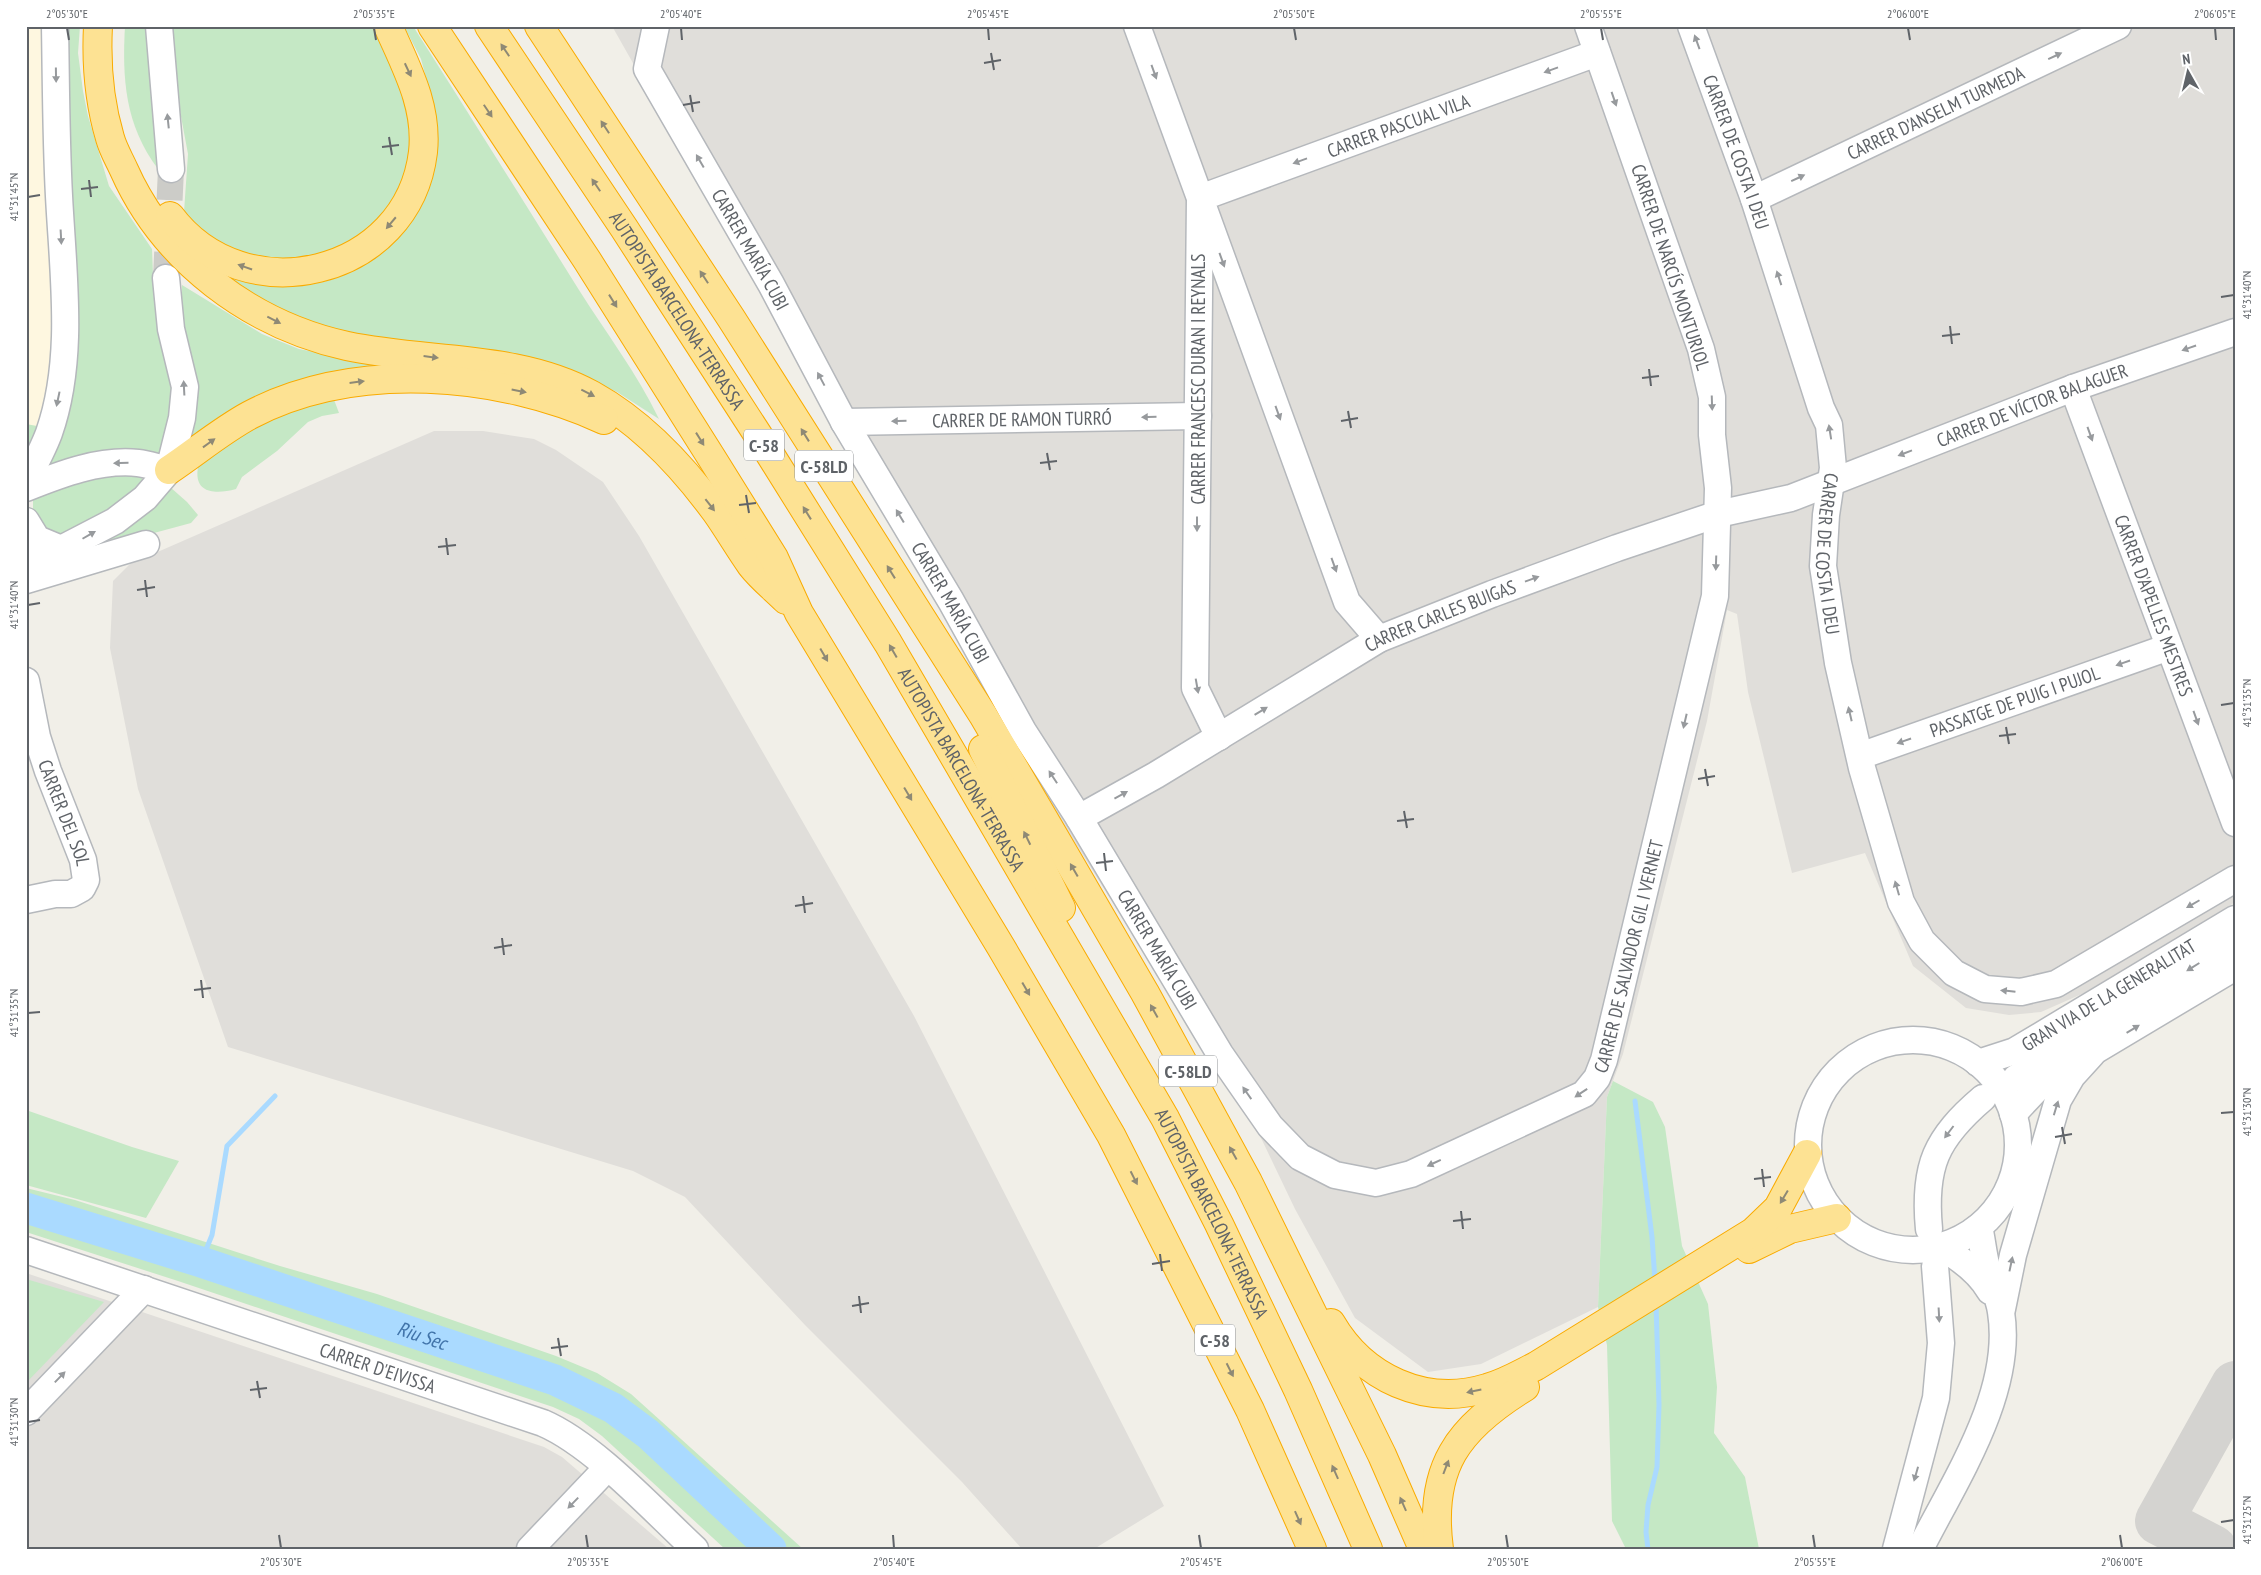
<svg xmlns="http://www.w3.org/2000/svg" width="2261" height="1575" viewBox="0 0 2261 1575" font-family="'PT Sans Narrow',sans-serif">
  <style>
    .commercial { fill: #fef7e0 }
    .industrial { fill: #e0deda }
    .green { fill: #c5e8c5 }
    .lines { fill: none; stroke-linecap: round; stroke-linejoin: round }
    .stream { stroke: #aadaff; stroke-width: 5 }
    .river { stroke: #aadaff; stroke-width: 31 }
    .taxiway { stroke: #d4d3d0; stroke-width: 48 }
    .minor-tunnel { stroke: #ccccc8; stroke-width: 26; stroke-dasharray: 26 13; stroke-linecap: butt }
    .minor-casing { stroke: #b5b8bc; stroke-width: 29 }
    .highway-casing { stroke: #f9ab00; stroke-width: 30 }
    .minor { stroke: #fff; stroke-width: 26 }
    .highway { stroke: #fde293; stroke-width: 28 }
    .oneway { fill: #979a9d }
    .oneway2 { fill: #8e8975 }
    .ticks { fill: none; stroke: #5f6368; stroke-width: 2 }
    .labels { text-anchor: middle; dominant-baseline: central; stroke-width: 4; stroke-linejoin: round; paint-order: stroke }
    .shield { fill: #fff; stroke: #8f9295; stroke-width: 1 }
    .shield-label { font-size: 18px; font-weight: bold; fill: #5f6368 }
    .street-label { font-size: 19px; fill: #5f6368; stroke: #fff }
    .water-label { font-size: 20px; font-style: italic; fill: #4174aa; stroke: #fff }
    .neatline { fill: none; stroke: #5f6368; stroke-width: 2 }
    .ticks-label { font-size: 12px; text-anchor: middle; fill: #5f6368 }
  </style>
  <rect width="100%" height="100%" fill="#f1efe8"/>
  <polygon class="commercial" points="26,26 47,26 52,352 47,412 26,464"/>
  <g class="industrial">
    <polygon points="612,26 2235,26 2235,902 2199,926 2084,993 2041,1012 2009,1015 1966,1008 1913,966 1865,853 1792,873 1748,692 1737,614 1727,610 1707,721 1623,1054 1607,1097 1598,1307 1481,1364 1428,1372 1355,1318 1295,1209 1262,1140 1064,825"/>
    <polygon points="434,431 483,431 534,439 556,450 603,482 639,536 914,1016 1164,1506 1094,1549 1022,1549 962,1482 805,1325 685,1197 633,1171 228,1047 138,789 110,648 113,581 130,564"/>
    <polygon points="26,1273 544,1447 562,1457 669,1549 26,1549"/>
  </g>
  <g class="green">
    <polygon points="65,26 80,26 78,53 83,91 88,116 109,186 152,249 154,300 174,383 172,424 162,460 48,466 65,430 70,406"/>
    <path d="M 125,26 L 151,26 L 158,169 C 125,125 122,79 125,26 Z"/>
    <path d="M 169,26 L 375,26 C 391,63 419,112 411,152 C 395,232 316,280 239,251 C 225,245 210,239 199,229 C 194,224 189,217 184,212 L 188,154 L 172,68 Z"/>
    <path d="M 404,26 L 413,26 C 469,114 524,202 579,290 C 606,333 637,373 659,419 L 617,392 L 572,371 L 447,345 L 349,334 L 298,318 L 250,296 L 202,261 C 234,269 292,290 323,282 C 342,277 365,261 381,250 L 433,104 L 421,59 Z"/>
    <polygon points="182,285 262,334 299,349 386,366 387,372 184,452 196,410 199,387 182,333"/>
    <path d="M 333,397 L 339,413 L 322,416 L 308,422 L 277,451 L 242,477 L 236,489 C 214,495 191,493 199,463 L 259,423 Z"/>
    <polygon points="26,424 37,426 26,458"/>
    <polygon points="142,475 142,484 130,496 70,534 46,532 33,515 33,499 69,477"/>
    <polygon points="170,487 187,502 198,515 191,523 128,540 99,543"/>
    <polygon points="1613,1081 1653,1102 1665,1127 1682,1246 1708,1304 1717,1387 1714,1433 1745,1477 1759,1549 1626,1549 1612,1521 1607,1345 1598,1307 1607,1097"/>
    <polygon points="26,1110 132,1147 179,1161 146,1218 26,1185"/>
    <polygon points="26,1188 75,1200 280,1266 377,1294 556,1356 597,1373 631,1394 803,1549 725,1549 602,1436 579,1419 553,1407 178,1281 26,1232"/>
    <polygon points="26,1279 104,1302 26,1383"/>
  </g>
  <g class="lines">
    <g class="stream">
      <polyline points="1635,1101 1652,1237 1655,1281"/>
      <polyline points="201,1262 212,1235 227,1146 275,1096"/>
      <polyline points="1648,1549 1646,1532 1648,1505 1657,1467 1659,1405 1656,1302"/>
    </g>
    <path class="river" id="s1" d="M 26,1208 L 201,1262 L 555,1380 L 613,1408 L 648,1434 L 771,1549"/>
    <polyline class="taxiway" points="2213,1549 2159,1521 2235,1385"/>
    <g class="minor-tunnel">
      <polyline points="166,278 171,169"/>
      <polyline points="1983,1098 2016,1078"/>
    </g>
    <defs>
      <g id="minor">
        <polyline points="159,26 171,169"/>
        <path id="s2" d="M 656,26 L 647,69 L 771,284 L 844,422 L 951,601 L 1023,731 L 1079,818 L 1220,1054 L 1270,1126 L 1300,1157 L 1335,1175 L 1376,1183 L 1411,1174 L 1584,1094 L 1597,1078 L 1604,1060 L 1715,596 L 1718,488 L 1712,435 L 1712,397 L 1701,349 L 1588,26"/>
        <polyline points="1137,26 1200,198 1195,688 1219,737"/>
        <path id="s3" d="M 1691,26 L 1754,199 L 1821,408 L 1829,425 L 1833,468 L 1826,515 L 1823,566 L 1838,663 L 1862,768 L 1901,902 L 1922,941 L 1954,973 L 1985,989 L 2021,992 L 2056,984 L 2235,879"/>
        <path id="s4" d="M 1754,199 L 2118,26"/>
        <path id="s5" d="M 2073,388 L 2235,823"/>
        <path id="s6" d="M 844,422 L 1198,416"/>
        <path d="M 26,481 C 34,466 43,449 49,433 C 75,359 63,274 59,196 C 56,140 56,83 55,26"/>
        <path d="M 26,488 C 61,474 100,459 138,463 C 148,464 159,468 169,470"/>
        <polyline points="26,521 37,539 61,549"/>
        <polyline points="26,555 61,549 115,521 145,498 169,470 182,418 185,387 171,329 166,278"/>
        <polyline points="26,580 146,544"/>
        <path id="s7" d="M 1379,639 L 1347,602 L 1200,198 L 1597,53"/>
        <path id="s8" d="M 26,681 L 37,737 L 48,771 L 83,860 L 86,880 L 82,888 L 71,894 L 55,894 L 26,900"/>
        <path id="s9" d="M 1860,756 L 2169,647"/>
        <path id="s10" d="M 1079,818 L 1156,775 L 1379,639 L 1492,594 L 1617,548 L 1718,514 L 1791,498 L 2073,388 L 2235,332"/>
        <circle cx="1913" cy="1145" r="105"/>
        <path id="s11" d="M 1978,1063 L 2015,1051 L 2235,919"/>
        <polyline points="2016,1078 2235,941"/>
        <polyline points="2013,1114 2044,1081 2235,967"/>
        <path d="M 1929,1229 C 1923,1166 1936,1138 1983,1098"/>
        <path d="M 1941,1247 C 1960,1258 1979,1272 1990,1291"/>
        <path id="s12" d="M 26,1250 L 543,1423 C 594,1445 653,1510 695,1549"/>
        <polyline points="2002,1309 2013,1255 2058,1100 2072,1076 2092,1054"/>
        <polyline points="26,1412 144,1289"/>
        <polyline points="530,1549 607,1468"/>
        <polyline points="1896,1549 1936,1398 1941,1343 1935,1266"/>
        <path d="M 1920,1549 C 1955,1480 2014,1392 2001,1312 C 1999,1296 1990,1280 1986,1264 C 1983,1252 1982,1239 1979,1227"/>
      </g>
      <g id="highway">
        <path d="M 98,26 C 96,64 99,101 110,138 C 113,149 119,159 124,170 C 164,260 251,325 347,346 C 427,363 518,354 592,395 C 641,422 683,467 716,512 C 728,529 739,548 751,565 C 761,578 775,589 786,600"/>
        <polyline points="432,26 587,260 713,460 774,558 799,613 1001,947 1111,1135 1250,1410 1312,1549"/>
        <path id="s13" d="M 489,26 L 624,228 L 758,435 L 888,643 L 1165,1118 L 1219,1224 L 1298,1390 L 1368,1549"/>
        <polyline points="539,26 731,318 983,715 1069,862 1145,993 1248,1182 1382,1455 1423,1549"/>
        <path d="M 170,216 C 244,315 408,277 423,152 C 428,106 406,67 388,26"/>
        <path d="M 169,470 C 196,452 222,430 250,415 C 355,360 499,372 604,420"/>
        <polyline points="983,749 1061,908"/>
        <polyline points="1749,1249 1790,1229 1837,1218"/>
        <path d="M 1331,1323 C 1363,1378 1425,1407 1487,1388 C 1505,1383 1520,1374 1536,1366 L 1753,1232 L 1778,1208 L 1807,1154"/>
        <path d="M 1439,1549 C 1428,1467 1458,1428 1525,1387"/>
      </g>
    </defs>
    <use href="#minor" class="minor-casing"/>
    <use href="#highway" class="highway-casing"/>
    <use href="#minor" class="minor"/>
    <use href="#highway" class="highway"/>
  </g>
  <defs><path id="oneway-solid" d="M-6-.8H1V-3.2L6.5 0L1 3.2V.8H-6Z" transform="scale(1.25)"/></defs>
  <g class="oneway">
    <use href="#oneway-solid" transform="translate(1697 42) rotate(-110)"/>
    <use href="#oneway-solid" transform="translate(2055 56) rotate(-25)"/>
    <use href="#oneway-solid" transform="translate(1551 70) rotate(160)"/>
    <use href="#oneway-solid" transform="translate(1154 72) rotate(70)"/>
    <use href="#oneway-solid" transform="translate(56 75) rotate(89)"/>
    <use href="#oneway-solid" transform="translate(1614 99) rotate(71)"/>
    <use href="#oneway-solid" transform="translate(168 121) rotate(-96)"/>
    <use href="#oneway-solid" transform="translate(700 161) rotate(-120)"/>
    <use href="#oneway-solid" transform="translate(1300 161) rotate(160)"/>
    <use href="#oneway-solid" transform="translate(1798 178) rotate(-25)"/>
    <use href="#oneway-solid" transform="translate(61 237) rotate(87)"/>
    <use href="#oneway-solid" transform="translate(1222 260) rotate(70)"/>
    <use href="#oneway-solid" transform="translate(1779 278) rotate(-108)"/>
    <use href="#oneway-solid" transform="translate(2189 348) rotate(161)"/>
    <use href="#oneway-solid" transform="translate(821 379) rotate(-118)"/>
    <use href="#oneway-solid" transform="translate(184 388) rotate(-93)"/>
    <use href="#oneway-solid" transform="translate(58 399) rotate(102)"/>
    <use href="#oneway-solid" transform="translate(1712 403) rotate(88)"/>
    <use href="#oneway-solid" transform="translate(1278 413) rotate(70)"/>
    <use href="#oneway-solid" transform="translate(1149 417) rotate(179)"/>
    <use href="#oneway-solid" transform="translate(899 421) rotate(179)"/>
    <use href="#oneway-solid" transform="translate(1830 432) rotate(-99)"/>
    <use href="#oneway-solid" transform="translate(2090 434) rotate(70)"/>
    <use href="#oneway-solid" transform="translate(1905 453) rotate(159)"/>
    <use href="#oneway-solid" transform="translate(121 463) rotate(179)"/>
    <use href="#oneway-solid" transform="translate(900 516) rotate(-121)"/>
    <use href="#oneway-solid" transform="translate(1197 524) rotate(90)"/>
    <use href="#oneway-solid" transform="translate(89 535) rotate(-30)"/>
    <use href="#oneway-solid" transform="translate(1716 563) rotate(92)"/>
    <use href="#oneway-solid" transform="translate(1334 565) rotate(70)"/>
    <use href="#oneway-solid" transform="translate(1532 579) rotate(-20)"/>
    <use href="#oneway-solid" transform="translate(2123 663) rotate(161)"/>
    <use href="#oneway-solid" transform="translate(1197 686) rotate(80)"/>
    <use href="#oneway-solid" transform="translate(1261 711) rotate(-31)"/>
    <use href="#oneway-solid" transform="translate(1850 714) rotate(-103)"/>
    <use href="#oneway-solid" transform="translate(2196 718) rotate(70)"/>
    <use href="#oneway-solid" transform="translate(1685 721) rotate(103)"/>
    <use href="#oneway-solid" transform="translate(1904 741) rotate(161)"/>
    <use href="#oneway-solid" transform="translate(1053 777) rotate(-123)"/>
    <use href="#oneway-solid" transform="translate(1121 795) rotate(-29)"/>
    <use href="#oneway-solid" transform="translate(1897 888) rotate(-106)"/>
    <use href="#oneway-solid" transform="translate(2193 904) rotate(150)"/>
    <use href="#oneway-solid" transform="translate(2193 967) rotate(148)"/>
    <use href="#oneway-solid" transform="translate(2008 991) rotate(-174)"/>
    <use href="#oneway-solid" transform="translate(2133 1029) rotate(-31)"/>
    <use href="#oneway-solid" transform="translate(1247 1093) rotate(-125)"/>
    <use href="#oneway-solid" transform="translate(1581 1093) rotate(146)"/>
    <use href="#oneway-solid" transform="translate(2056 1108) rotate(-73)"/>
    <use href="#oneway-solid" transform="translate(1949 1132) rotate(127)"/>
    <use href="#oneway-solid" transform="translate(1434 1163) rotate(155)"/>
    <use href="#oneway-solid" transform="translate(2011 1264) rotate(-78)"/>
    <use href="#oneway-solid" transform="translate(1939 1315) rotate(87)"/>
    <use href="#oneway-solid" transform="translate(60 1377) rotate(-46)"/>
    <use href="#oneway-solid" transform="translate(1916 1474) rotate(106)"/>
    <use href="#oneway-solid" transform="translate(573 1503) rotate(134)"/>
  </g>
  <g class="oneway2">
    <use href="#oneway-solid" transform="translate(505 50) rotate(-124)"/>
    <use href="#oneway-solid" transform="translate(408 70) rotate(65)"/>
    <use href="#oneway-solid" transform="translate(488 111) rotate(56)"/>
    <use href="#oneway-solid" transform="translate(605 127) rotate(-123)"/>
    <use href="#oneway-solid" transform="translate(596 185) rotate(-124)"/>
    <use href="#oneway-solid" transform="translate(391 223) rotate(130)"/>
    <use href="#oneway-solid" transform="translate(245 267) rotate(-161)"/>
    <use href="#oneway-solid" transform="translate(704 277) rotate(-123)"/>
    <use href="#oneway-solid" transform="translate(613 301) rotate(58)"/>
    <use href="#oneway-solid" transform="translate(274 320) rotate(27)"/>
    <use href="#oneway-solid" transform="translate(431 357) rotate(7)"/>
    <use href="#oneway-solid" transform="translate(357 382) rotate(-7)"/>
    <use href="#oneway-solid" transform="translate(519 391) rotate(11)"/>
    <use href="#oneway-solid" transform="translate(588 393) rotate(27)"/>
    <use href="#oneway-solid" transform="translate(805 435) rotate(-122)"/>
    <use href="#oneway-solid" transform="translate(700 439) rotate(58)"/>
    <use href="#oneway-solid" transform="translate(209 443) rotate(-36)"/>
    <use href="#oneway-solid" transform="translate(710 505) rotate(52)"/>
    <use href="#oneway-solid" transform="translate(807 513) rotate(-122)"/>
    <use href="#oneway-solid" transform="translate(891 572) rotate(-122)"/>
    <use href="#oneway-solid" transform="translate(893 651) rotate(-120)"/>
    <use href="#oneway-solid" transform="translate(824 655) rotate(60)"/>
    <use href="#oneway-solid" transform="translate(908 794) rotate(59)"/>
    <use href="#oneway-solid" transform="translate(1027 838) rotate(-116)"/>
    <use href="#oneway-solid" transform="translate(1074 870) rotate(-120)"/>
    <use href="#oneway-solid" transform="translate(1026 989) rotate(60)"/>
    <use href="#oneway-solid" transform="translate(1154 1011) rotate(-119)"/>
    <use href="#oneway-solid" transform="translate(1233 1153) rotate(-119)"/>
    <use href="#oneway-solid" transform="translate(1134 1178) rotate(63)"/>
    <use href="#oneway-solid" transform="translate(1784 1197) rotate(121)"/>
    <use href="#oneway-solid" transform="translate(1230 1370) rotate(63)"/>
    <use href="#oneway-solid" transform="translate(1474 1391) rotate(168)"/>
    <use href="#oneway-solid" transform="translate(1446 1467) rotate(-69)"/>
    <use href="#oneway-solid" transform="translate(1335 1472) rotate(-114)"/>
    <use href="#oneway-solid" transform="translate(1403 1504) rotate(-114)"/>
    <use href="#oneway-solid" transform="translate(1298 1518) rotate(66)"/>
  </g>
  <path class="ticks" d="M 67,28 L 69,40M 374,28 L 376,40M 681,28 L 682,40M 988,28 L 989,40M 1294,28 L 1296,40M 1601,28 L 1603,40M 1908,28 L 1910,40M 2215,28 L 2216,40M 991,53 L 994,70M 984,63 L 1001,60M 690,95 L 693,112M 683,105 L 700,102M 389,137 L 392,155M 382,147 L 399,145M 89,180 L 91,197M 81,189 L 98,187M 28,197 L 40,195M 2221,297 L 2234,295M 1950,326 L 1952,344M 1942,336 L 1960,334M 1649,369 L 1651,386M 1642,378 L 1659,376M 1348,411 L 1351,428M 1341,421 L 1358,418M 1047,453 L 1050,470M 1040,463 L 1057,461M 746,495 L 749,513M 739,505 L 756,503M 446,538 L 448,555M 438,547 L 456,545M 145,580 L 147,597M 137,590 L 155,587M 28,605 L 40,603M 2221,705 L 2234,703M 2006,727 L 2009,744M 1999,736 L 2016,734M 1705,769 L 1708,786M 1698,779 L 1715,776M 1404,811 L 1407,828M 1397,821 L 1414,819M 1104,853 L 1106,871M 1096,863 L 1113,861M 803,896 L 805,913M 795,906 L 813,903M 502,938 L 504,955M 494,948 L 512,945M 201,980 L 203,998M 194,990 L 211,988M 28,1013 L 40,1012M 2221,1113 L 2234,1112M 2062,1127 L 2065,1144M 2055,1137 L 2072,1134M 1762,1169 L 1764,1187M 1754,1179 L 1771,1177M 1461,1211 L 1463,1229M 1453,1221 L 1471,1219M 1160,1254 L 1162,1271M 1152,1264 L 1170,1261M 859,1296 L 861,1313M 852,1306 L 869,1303M 558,1338 L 561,1356M 551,1348 L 568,1346M 257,1381 L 260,1398M 250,1390 L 267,1388M 28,1422 L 40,1420M 2221,1522 L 2234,1520M 279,1535 L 281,1548M 586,1535 L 588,1548M 893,1535 L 894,1548M 1199,1535 L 1201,1548M 1506,1535 L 1508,1548M 1813,1535 L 1815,1548M 2120,1535 L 2122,1548"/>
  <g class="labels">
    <g class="shield">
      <rect x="744" y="429.5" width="40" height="31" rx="4"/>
      <rect x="795" y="450.5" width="58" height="31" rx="4"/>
      <rect x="1159" y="1055.5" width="58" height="31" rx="4"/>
      <rect x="1195" y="1324.5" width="40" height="31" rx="4"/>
    </g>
    <g class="shield-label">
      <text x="764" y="445">C-58</text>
      <text x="824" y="466">C-58LD</text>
      <text x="1188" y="1071">C-58LD</text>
      <text x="1215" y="1340">C-58</text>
    </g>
    <g class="street-label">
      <text stroke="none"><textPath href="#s4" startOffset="201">CARRER D'ANSELM TURMEDA</textPath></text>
      <text stroke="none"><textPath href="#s7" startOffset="690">CARRER PASCUAL VILA</textPath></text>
      <text stroke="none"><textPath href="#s3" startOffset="134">CARRER DE COSTA I DEU</textPath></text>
      <text stroke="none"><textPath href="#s2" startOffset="252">CARRER MARÍA CUBI</textPath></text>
      <text transform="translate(1671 267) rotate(72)">CARRER DE NARCÍS MONTURIOL</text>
      <text stroke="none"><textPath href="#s13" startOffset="341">AUTOPISTA BARCELONA-TERRASSA</textPath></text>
      <text transform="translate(1198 379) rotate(-90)">CARRER FRANCESC DURAN I REYNALS</text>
      <text stroke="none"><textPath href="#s10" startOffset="1044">CARRER DE VÍCTOR BALAGUER</textPath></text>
      <text stroke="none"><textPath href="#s6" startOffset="178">CARRER DE RAMON TURRÓ</textPath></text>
      <text stroke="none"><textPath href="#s3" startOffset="552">CARRER DE COSTA I DEU</textPath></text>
      <text stroke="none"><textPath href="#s2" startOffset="658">CARRER MARÍA CUBI</textPath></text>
      <text stroke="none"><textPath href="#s5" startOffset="232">CARRER D'APELLES MESTRES</textPath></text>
      <text stroke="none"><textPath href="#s10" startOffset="415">CARRER CARLES BUIGAS</textPath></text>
      <text stroke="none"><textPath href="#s9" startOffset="164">PASSATGE DE PUIG I PUJOL</textPath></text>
      <text stroke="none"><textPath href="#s13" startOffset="881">AUTOPISTA BARCELONA-TERRASSA</textPath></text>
      <text stroke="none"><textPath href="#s8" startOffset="138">CARRER DEL SOL</textPath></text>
      <text stroke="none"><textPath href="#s2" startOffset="1062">CARRER MARÍA CUBI</textPath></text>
      <text stroke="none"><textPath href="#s2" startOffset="1769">CARRER DE SALVADOR GIL I VERNET</textPath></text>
      <text stroke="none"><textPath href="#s11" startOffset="148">GRAN VIA DE LA GENERALITAT</textPath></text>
      <text stroke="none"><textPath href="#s13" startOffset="1391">AUTOPISTA BARCELONA-TERRASSA</textPath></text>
      <text stroke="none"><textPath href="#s12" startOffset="371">CARRER D'EIVISSA</textPath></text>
    </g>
    <g class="water-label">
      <text stroke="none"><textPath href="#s1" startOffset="416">Riu Sec</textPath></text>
    </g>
  </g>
  <rect width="2261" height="1575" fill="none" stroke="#ffffff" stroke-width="55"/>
  <g transform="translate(2188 72) rotate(352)" stroke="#ffffff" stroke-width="4" paint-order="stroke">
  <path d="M0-4L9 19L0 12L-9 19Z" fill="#5f6368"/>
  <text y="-8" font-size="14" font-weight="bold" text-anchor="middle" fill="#5f6368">N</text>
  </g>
  <rect x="28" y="28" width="2206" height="1520" class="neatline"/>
  <g class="ticks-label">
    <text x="67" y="18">2°05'30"E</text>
    <text x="374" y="18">2°05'35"E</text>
    <text x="681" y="18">2°05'40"E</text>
    <text x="988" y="18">2°05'45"E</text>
    <text x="1294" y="18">2°05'50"E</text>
    <text x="1601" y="18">2°05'55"E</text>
    <text x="1908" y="18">2°06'00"E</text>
    <text x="2215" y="18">2°06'05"E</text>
    <text transform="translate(14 197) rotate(-90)" y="4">41°31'45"N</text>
    <text transform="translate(2247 295) rotate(-90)" y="4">41°31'40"N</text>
    <text transform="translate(14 605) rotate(-90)" y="4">41°31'40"N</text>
    <text transform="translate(2247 703) rotate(-90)" y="4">41°31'35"N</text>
    <text transform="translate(14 1013) rotate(-90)" y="4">41°31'35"N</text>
    <text transform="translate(2247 1112) rotate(-90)" y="4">41°31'30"N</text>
    <text transform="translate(14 1422) rotate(-90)" y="4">41°31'30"N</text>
    <text transform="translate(2247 1520) rotate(-90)" y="4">41°31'25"N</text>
    <text x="281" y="1566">2°05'30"E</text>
    <text x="588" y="1566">2°05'35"E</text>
    <text x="894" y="1566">2°05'40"E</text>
    <text x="1201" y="1566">2°05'45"E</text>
    <text x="1508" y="1566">2°05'50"E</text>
    <text x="1815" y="1566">2°05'55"E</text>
    <text x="2122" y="1566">2°06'00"E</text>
  </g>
</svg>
